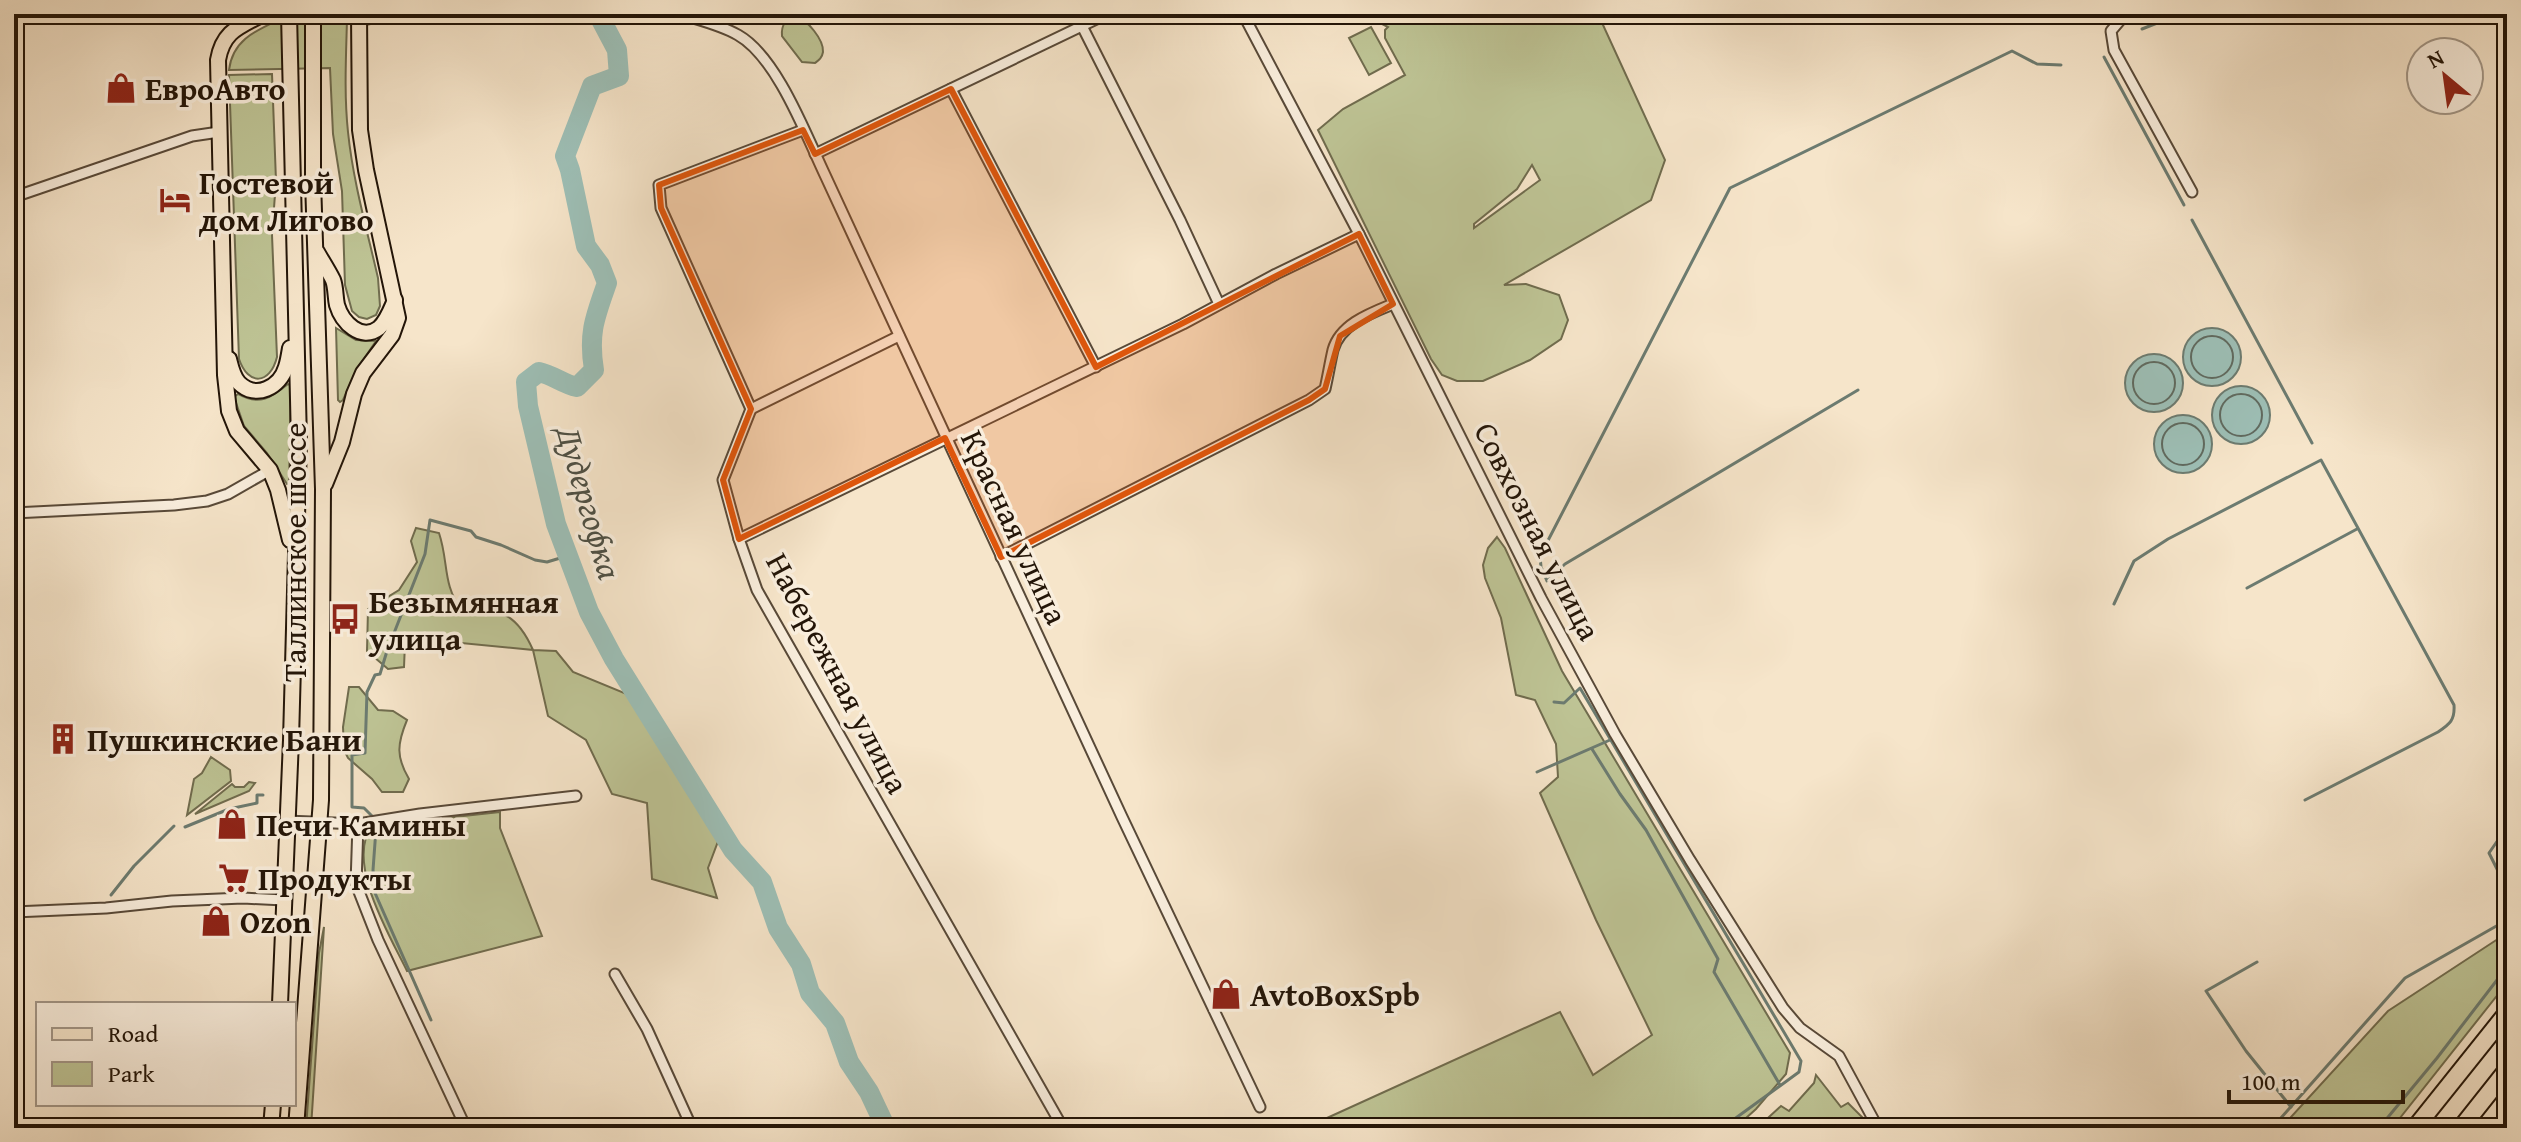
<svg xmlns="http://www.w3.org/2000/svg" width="2521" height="1142" viewBox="0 0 2521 1142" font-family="'Gentium Book Plus',serif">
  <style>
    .green { fill: #bec495; stroke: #706c4e; stroke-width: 2; fill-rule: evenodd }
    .water { fill: #9dbfb6; stroke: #6c7b70; stroke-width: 2 }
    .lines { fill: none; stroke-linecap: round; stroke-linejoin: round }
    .shore { stroke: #606a5f; stroke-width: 2 }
    .stream { stroke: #6c7b70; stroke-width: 3 }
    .river { stroke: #9dbfb6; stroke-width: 20 }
    .minor-casing { stroke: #584938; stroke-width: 13 }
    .primary-casing { stroke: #231508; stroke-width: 18 }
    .motorway-casing { stroke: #231508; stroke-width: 20 }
    .minor { stroke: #f9eedd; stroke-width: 9 }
    .primary { stroke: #f6e5ca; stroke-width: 14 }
    .motorway { stroke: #f6e5ca; stroke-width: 16 }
    .marked { fill: #de560c; fill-opacity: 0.2; stroke: #de560c; stroke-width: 6; stroke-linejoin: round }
    .labels { text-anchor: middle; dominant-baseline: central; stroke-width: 7; stroke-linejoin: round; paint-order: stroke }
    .poi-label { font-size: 32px; font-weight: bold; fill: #231508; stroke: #f9eedd; text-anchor: start }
    .street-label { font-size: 32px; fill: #231508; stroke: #f9eedd }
    .water-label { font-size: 34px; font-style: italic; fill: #4e5045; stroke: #f9eedd }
  </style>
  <rect width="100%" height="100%" fill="#f6e5ca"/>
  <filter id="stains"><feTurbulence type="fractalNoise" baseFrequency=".0025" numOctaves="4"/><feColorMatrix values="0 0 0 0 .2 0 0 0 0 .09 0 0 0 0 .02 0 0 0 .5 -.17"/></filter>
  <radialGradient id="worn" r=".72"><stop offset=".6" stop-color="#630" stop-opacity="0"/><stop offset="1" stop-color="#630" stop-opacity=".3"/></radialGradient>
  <g class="green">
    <path d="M 291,14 L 345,14 L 347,20 C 346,57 344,95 348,132 C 353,181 367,230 378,278 L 380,306 L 376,315 L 367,319 L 359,317 L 352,311 L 345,285 L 342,191 L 333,134 L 330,68 L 229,70 C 233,35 264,28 291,14 Z"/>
    <path d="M 1377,14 L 1598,14 L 1665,160 L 1651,200 L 1504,285 L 1526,284 L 1559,295 L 1568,320 L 1561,339 L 1530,360 L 1483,381 L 1457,381 L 1442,375 L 1431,359 L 1318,130 L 1343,109 L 1405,75 L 1385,38 L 1385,30 L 1388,27 L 1382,24 ZM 1532,165 L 1540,180 L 1474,228 L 1474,224 L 1517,189 Z"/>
    <path d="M 796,17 C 807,19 824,40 823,52 C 822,58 819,60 815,63 L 802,62 L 782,36 C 781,25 785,19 796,17 Z"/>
    <polygon points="1371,27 1391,63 1369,75 1349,38"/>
    <path d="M 272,74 L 276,181 L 272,235 L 277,357 C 270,385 248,386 239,359 L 229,75 Z"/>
    <polygon points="336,328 356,340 376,341 357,369 343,400 340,402 338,400"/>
    <path d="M 288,384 L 291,386 L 289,483 L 287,484 L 267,453 L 244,426 L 234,397 L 238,394 C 259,406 271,398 288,384 Z"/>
    <path d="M 416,528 L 439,533 C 449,563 442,584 462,611 C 500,607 517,614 533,650 L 556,651 L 573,672 L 634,697 L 720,836 L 708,868 L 717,898 L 652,879 L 647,803 L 612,794 L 586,740 L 548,716 L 533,650 L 410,638 L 405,643 L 404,667 L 388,669 L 367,651 L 368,609 L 399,590 L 417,562 L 411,541 Z"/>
    <polygon points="1497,537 1505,548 1562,671 1790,1053 1786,1074 1756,1109 1735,1128 1305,1128 1560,1012 1593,1075 1652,1035 1596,920 1540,793 1558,777 1556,744 1535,700 1516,695 1501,618 1485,578 1483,565 1488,548"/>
    <path d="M 349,687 L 359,687 L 378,710 L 393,711 L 407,720 C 397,744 396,757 409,779 L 403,792 L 382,792 L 372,779 L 348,758 L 344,750 L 343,727 Z"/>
    <polygon points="211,757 230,770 231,781 187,815 194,779 202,773"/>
    <polygon points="249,782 255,783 249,791 195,814 232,784 235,787 244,787"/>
    <path d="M 500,812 L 500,828 L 542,936 L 407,971 C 390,936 345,862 372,826 Z"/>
    <polygon points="324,927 311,1128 306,1128 319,953"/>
    <polygon points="2507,933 2507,983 2392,1128 2281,1128 2388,1011"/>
    <polygon points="1816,1075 1841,1107 1848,1103 1863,1118 1868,1128 1757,1128 1781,1106 1789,1111 1814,1083"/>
  </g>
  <g class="water">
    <circle cx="2212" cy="357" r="29"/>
    <circle cx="2154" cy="383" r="29"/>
    <circle cx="2241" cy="415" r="29"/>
    <circle cx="2183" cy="444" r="29"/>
  </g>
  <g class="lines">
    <g class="shore">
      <circle cx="2212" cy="357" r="21"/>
      <circle cx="2154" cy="383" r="21"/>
      <circle cx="2241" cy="415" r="21"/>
      <circle cx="2183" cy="444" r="21"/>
    </g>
    <g class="stream">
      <polyline points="2142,29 2180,14"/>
      <polyline points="2104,57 2184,205"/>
      <polyline points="2192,220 2312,443"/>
      <polyline points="1858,390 1565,564 1547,581 1541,567 1540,556 1730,188 2012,51 2037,64 2061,65"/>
      <polyline points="2247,588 2357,529"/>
      <path d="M 2114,604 L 2134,561 L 2168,539 L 2321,460 L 2454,705 C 2455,720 2450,724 2438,732 L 2305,800"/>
      <polyline points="1554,702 1564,703 1580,688 1801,1061 1799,1072 1722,1128"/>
      <polyline points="1592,749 1620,794 1646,830 1718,959 1714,972 1780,1085"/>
      <polyline points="1537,772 1610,740"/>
      <polyline points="372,816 364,808 352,807 352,755 365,753 367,692 375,675 380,674 387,651 425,554 430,520 471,531 476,537 501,545 535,560 547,562 567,556"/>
      <polyline points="185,827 229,809 257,803 257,795 263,795"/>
      <polyline points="2507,827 2489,853 2507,889"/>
      <polyline points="376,829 373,870 375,893 431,1020"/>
      <polyline points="111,895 134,866 174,826"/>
      <polyline points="2257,962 2206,991 2246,1051 2291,1107"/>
      <polyline points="2272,1128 2405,978 2507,920"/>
      <polyline points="2379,1128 2437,1058 2507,967"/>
    </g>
    <path class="river" d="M 598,14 L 617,50 L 619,76 L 592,86 L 565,156 L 570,170 L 586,246 L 600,265 L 607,283 C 595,317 588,333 594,370 L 577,387 C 563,384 553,375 539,372 L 526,382 L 528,406 L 556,524 L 589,612 L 614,659 L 733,850 L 762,882 L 778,928 L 801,964 L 810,993 L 835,1023 L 849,1062 L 869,1092 L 886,1128"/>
    <defs>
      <g id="minor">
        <path d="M 680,14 C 699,20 721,25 738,35 C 777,57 806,135 825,175 L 1122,817 L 1260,1107"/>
        <polyline points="1243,14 1359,234 1541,598 1615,734 1690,860 1783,1008 1800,1028 1839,1056 1878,1128"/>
        <polyline points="2129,14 2123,17 2111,31 2114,50 2192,192"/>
        <polyline points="361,20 396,14"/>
        <polyline points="1082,26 1180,220 1219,304"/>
        <polyline points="951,89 1096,367"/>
        <polyline points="803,130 659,185 661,208 751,409 723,480 739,539 757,590 1063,1128"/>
        <polyline points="815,154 1107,14"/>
        <polyline points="14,197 192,136 219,132"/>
        <polyline points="751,409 899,336"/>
        <polyline points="14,513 174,505 207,501 228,494 270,470"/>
        <polyline points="739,539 1183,324 1276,274 1359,234"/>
        <path d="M 1001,557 L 1309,400 L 1325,389 C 1328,376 1330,363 1333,350 C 1340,324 1371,313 1393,304"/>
        <polyline points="287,821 358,824 356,884 378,940 466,1128"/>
        <polyline points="358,824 420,814 576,796"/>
        <polyline points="14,912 106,908 172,901 243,898 284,900"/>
        <polyline points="615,974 647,1029 692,1128"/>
      </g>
      <g id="primary">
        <path d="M 263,14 C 239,27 223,31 218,60 L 225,375 L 229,411 L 237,431 L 270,470 L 278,490 L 290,540"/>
        <path d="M 317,252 C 322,261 328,270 333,280 C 336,288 335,296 337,305 C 342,322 361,342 379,328 C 387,321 391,309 395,300"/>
        <path d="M 229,359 C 231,367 233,377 239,383 C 256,400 280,387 286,367 C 288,361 289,354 290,348"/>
        <polyline points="325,484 342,442 354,394 363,373 392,335 398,318 366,170 360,130 359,14"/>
        <polyline points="280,1004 291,740 299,442 289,14"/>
        <polyline points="271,1128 273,1104"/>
        <polyline points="296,1128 321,800 323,489 313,181 313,14"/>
      </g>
      <g id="motorway">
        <polyline points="2415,1128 2507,1013"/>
        <polyline points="2461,1128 2507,1070"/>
      </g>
    </defs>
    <use href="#minor" class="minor-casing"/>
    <use href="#primary" class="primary-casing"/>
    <use href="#motorway" class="motorway-casing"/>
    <use href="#minor" class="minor"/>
    <use href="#primary" class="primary"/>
    <use href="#motorway" class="motorway"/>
  </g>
  <path class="marked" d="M 951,89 L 1096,367 L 1359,234 L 1393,304 L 1340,336 L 1325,389 L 1309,400 L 1001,557 L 945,438 L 739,539 L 723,480 L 751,409 L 661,208 L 659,185 L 803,130 L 815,154 Z"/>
  <defs>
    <symbol id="shop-bare" viewBox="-9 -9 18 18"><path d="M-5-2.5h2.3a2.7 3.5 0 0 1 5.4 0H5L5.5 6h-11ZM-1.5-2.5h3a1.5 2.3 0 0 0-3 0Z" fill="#8f2418" stroke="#f9eedd" stroke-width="2.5" paint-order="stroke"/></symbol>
    <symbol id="hotel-bare" viewBox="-9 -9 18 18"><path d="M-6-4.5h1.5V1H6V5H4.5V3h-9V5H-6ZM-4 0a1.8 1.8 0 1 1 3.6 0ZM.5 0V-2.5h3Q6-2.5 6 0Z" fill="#8f2418" stroke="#f9eedd" stroke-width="2.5" paint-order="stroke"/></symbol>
    <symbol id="bus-bare" viewBox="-9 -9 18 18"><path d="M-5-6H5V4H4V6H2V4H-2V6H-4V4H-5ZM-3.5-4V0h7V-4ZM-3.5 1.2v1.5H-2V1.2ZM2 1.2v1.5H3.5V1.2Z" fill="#8f2418" stroke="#f9eedd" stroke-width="2.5" paint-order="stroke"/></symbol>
    <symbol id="building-bare" viewBox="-9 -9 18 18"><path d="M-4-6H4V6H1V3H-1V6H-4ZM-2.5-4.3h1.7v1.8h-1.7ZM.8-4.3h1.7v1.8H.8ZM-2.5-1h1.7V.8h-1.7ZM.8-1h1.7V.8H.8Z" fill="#8f2418" stroke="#f9eedd" stroke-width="2.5" paint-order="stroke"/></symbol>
    <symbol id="supermarket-bare" viewBox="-9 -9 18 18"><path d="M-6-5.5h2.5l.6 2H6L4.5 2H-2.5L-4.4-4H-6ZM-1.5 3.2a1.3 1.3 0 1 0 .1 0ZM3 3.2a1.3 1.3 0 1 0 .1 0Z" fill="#8f2418" stroke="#f9eedd" stroke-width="2.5" paint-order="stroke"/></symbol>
  </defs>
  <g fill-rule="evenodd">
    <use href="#shop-bare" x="99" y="66" width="44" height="44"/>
    <use href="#hotel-bare" x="153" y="178" width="44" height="44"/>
    <use href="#bus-bare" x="323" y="597" width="44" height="44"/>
    <use href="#building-bare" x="41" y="717" width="44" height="44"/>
    <use href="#shop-bare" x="210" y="802" width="44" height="44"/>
    <use href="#supermarket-bare" x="212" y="856" width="44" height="44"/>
    <use href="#shop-bare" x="194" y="899" width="44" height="44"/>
    <use href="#shop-bare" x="1204" y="972" width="44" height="44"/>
  </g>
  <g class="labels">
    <g class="poi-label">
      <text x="145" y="88">ЕвроАвто</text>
      <text x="199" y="182">Гостевой<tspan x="199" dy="37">дом Лигово</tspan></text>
      <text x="369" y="601">Безымянная<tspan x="369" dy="37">улица</tspan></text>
      <text x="87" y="739">Пушкинские Бани</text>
      <text x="256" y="824">Печи Камины</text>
      <text x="258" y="878">Продукты</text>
      <text x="240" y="921">Ozon</text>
      <text x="1250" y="994">AvtoBoxSpb</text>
    </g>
    <g class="street-label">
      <text transform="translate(1015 527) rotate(65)">Красная улица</text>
      <text transform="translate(1538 531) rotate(63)">Совхозная улица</text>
      <text transform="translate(294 552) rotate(-90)">Таллинское шоссе</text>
      <text transform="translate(838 673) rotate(62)">Набережная улица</text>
    </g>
    <g class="water-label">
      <text transform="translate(590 502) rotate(74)">Дудергофка</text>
    </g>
  </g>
  <rect width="2521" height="1142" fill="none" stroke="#f6e5ca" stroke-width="48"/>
  <rect x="16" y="16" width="2489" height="1110" fill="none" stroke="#231508" stroke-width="4"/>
  <rect x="24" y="24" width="2473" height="1094" fill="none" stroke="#231508" stroke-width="2"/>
  <rect x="36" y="1002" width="260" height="104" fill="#f9eedd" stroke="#a39788" stroke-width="2"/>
  <rect x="52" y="1028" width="40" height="12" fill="#f6e5ca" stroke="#a39788" stroke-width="2"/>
  <text x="108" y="1042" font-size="24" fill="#231508">Road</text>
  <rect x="52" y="1062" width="40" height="24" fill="#bec495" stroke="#a39788" stroke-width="2"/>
  <text x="108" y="1082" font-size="24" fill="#231508">Park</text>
  <g transform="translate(2445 76) rotate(331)"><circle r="38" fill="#f9eedd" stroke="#a39788" stroke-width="2"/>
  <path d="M0-6L14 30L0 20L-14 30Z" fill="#8f2418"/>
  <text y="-12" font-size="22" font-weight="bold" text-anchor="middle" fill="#231508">N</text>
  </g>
  <path d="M2229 1090v12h174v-12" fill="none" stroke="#231508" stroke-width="4"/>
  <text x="2241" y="1090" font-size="24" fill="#231508" stroke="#f9eedd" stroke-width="6" paint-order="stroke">100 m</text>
  <rect width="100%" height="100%" filter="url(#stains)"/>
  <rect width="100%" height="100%" fill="url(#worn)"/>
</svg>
